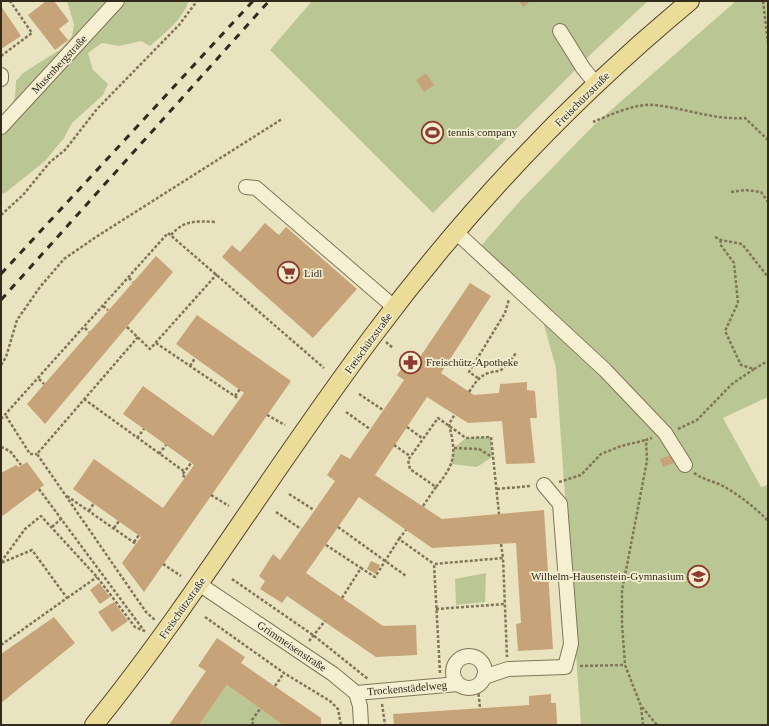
<svg xmlns="http://www.w3.org/2000/svg" width="769" height="726" viewBox="0 0 769 726" font-family="Georgia,serif">
  <style>
    .green { fill: #bac795 }
    .building { fill: #c6a378 }
    .lines { fill: none; stroke-linecap: round; stroke-linejoin: round }
    .minor-casing { stroke: #817459; stroke-width: 16 }
    .major-casing { stroke: #4f422d; stroke-width: 20 }
    .path { stroke: #817459; stroke-width: 2.5; stroke-dasharray: 3 2; stroke-linecap: butt }
    .minor { stroke: #f6f0d2; stroke-width: 14 }
    .major { stroke: #ebdd99; stroke-width: 18 }
    .rail { stroke: #322a1d; stroke-width: 3; stroke-dasharray: 7 7; stroke-linecap: butt }
    .labels { text-anchor: middle; dominant-baseline: central; stroke-width: 3.5; stroke-linejoin: round; paint-order: stroke }
    .street-label { font-size: 11px; fill: #322a1d; stroke: #f2edcf }
    .poi-label { font-size: 11px; fill: #322a1d; stroke: #f2edcf; text-anchor: start }
  </style>
  <rect width="100%" height="100%" fill="#eae3c0"/>
  <g class="green">
    <path d="M 67,1 L 189,1 C 182,20 165,33 150,46 L 141,41 L 119,46 L 102,43 L 88,53 L 93,70 L 108,84 L 103,95 L 72,123 L 64,138 L 45,161 L 5,193 L 1,194 L 1,131 L 15,97 L 16,81 L 23,73 L 61,49 L 72,36 L 74,24 Z"/>
    <polygon points="312,1 648,1 593,52 433,213 270,50"/>
    <polygon points="736,1 768,1 768,397 723,418 761,487 768,485 768,725 581,725 556,368 542,318 473,255 518,203 595,124"/>
    <polygon points="491,437 492,457 477,467 451,464 454,448 466,438"/>
    <polygon points="486,573 485,602 456,605 455,579"/>
    <polygon points="227,685 283,725 199,725"/>
  </g>
  <g class="building">
    <polygon points="46,1 54,1 69,21 59,29 68,40 55,50 28,15"/>
    <polygon points="519,1 531,1 523,7"/>
    <polygon points="1,6 21,36 1,49"/>
    <polygon points="426,73 434,85 424,92 416,80"/>
    <polygon points="265,223 279,235 286,227 357,289 313,338 222,257 232,245 240,252"/>
    <polygon points="156,256 173,272 45,424 27,404"/>
    <polygon points="470,283 491,296 441,373 474,395 499,393 500,384 527,382 527,390 535,391 537,418 530,418 535,463 506,464 502,421 468,423 427,397 375,475 442,519 544,510 553,649 518,651 516,624 521,623 516,543 432,548 359,497 306,573 383,626 416,625 417,655 376,657 287,596 282,603 260,589 265,581 259,576 273,554 280,560 335,481 327,475 341,454 350,459 404,380 397,375 413,352 420,357"/>
    <polygon points="197,315 291,381 144,592 122,563 141,537 73,489 94,459 163,508 194,465 123,414 143,386 213,436 244,393 176,344"/>
    <polygon points="671,455 674,463 663,467 660,459"/>
    <polygon points="27,462 44,485 1,517 1,473 16,465 19,467"/>
    <polygon points="371,561 380,565 376,574 367,569"/>
    <polygon points="99,583 110,597 100,604 90,590"/>
    <polygon points="114,602 128,621 112,632 98,612"/>
    <polygon points="54,617 75,643 1,703 1,654"/>
    <polygon points="217,638 245,657 241,663 321,718 321,725 283,725 227,685 199,725 169,725 206,671 198,666"/>
    <polygon points="551,694 551,703 556,703 557,725 394,725 393,714 529,705 529,696"/>
  </g>
  <g class="lines">
    <defs>
      <g id="minor">
        <polyline points="560,31 583,68 596,84"/>
        <polyline points="1,75 1,79"/>
        <polyline points="1,127 117,1"/>
        <polyline points="246,187 256,188 394,307"/>
        <polyline points="456,232 605,370 665,433 685,465"/>
        <polyline points="199,584 333,674 356,693 360,706 361,725"/>
        <circle cx="469" cy="672" r="16"/>
        <polyline points="484,677 508,669 565,667 571,644 560,504 544,485"/>
        <polyline points="356,693 458,684"/>
      </g>
      <path id="major" d="M 94,725 C 195,600 278,461 375,333 C 466,211 573,98 690,1"/>
    </defs>
    <use href="#minor" class="minor-casing"/>
    <use href="#major" class="major-casing"/>
    <g class="path">
      <polyline points="763,1 768,43"/>
      <polyline points="1,56 32,33 10,1"/>
      <path d="M 593,122 C 610,115 636,103 654,105 C 685,108 713,120 745,118 L 768,140"/>
      <polyline points="731,192 745,190 761,192 768,202"/>
      <polyline points="1,215 23,195 50,162 65,150 97,109 179,25 197,1"/>
      <path d="M 171,235 C 184,220 196,221 215,222"/>
      <polyline points="715,237 721,240 742,244 768,277"/>
      <polyline points="721,240 720,244 734,263 738,303 725,331 741,365 754,369 768,361"/>
      <polyline points="129,278 133,282"/>
      <polyline points="103,306 108,310"/>
      <polyline points="127,327 150,349 217,274"/>
      <polyline points="85,328 89,332"/>
      <polyline points="138,337 37,454 146,612 155,620"/>
      <polyline points="386,342 393,348"/>
      <polyline points="156,343 239,399"/>
      <polyline points="1,365 6,357 17,320 40,287 64,259 96,237 282,119"/>
      <polyline points="190,366 195,358"/>
      <polyline points="478,378 469,372 505,313 509,299"/>
      <polyline points="39,379 44,384"/>
      <path d="M 469,392 C 478,378 483,372 500,371 L 509,363 L 516,353"/>
      <polyline points="359,394 383,410"/>
      <polyline points="235,396 240,389"/>
      <polyline points="84,399 185,472"/>
      <polyline points="346,412 370,429"/>
      <polyline points="267,415 285,425"/>
      <polyline points="6,416 30,454 37,454"/>
      <polyline points="1,419 168,233 324,368"/>
      <polyline points="407,427 422,438"/>
      <polyline points="678,429 697,420 732,384 754,369"/>
      <polyline points="137,438 144,429"/>
      <polyline points="394,445 410,456"/>
      <polyline points="1,447 10,451 21,465"/>
      <polyline points="454,448 479,449 492,457"/>
      <polyline points="159,454 166,445"/>
      <path d="M 694,473 C 704,480 713,481 723,486 C 739,495 756,508 768,521"/>
      <polyline points="185,477 182,475 191,463"/>
      <polyline points="559,482 581,475 601,454 621,446 646,440"/>
      <path d="M 436,487 C 456,463 456,454 449,424 L 455,414"/>
      <polyline points="39,489 142,628"/>
      <polyline points="497,489 530,486"/>
      <polyline points="289,494 314,510"/>
      <polyline points="211,495 229,506"/>
      <polyline points="67,496 136,544"/>
      <polyline points="423,506 436,487 410,469 408,460 438,418 466,438 491,437 499,514"/>
      <polyline points="89,511 94,503"/>
      <polyline points="276,512 301,529"/>
      <polyline points="52,527 62,518"/>
      <polyline points="338,527 406,576"/>
      <polyline points="114,528 119,521"/>
      <polyline points="399,539 406,530"/>
      <polyline points="134,542 139,535"/>
      <polyline points="501,544 503,558"/>
      <polyline points="326,545 361,568"/>
      <polyline points="1,562 25,529 41,516 97,577 135,627 147,632"/>
      <polyline points="163,564 181,576"/>
      <polyline points="232,579 313,635 368,679"/>
      <polyline points="67,598 97,577"/>
      <polyline points="342,598 361,568 375,577 399,539 434,564"/>
      <polyline points="436,609 505,604"/>
      <polyline points="205,617 284,673 330,701 338,709 341,725"/>
      <polyline points="309,641 325,621"/>
      <polyline points="1,645 67,598 32,550 1,563"/>
      <polyline points="580,666 625,665"/>
      <polyline points="440,673 434,564 503,558 507,657"/>
      <polyline points="275,686 284,673"/>
      <polyline points="478,689 480,708"/>
      <polyline points="382,704 385,725"/>
      <polyline points="642,707 657,725"/>
      <polyline points="253,725 252,720 260,709"/>
      <polyline points="643,725 641,706 625,665 622,624 622,591 647,461 646,440 652,438"/>
    </g>
    <use href="#minor" class="minor"/>
    <use href="#major" class="major"/>
    <g class="rail">
      <polyline points="1,274 253,1"/>
      <polyline points="1,300 269,1"/>
    </g>
  </g>
  <defs>
    <symbol id="stadium-ring" viewBox="-11 -11 22 22"><circle r="9.5" fill="#f2edcf" stroke="#8c3a2e" stroke-width="1.5"/><path d="M0-5a6.5 5 0 1 0 0 10a6.5 5 0 1 0 0-10ZM-3.5-1.8h7v3.6h-7Z" fill="#8c3a2e"/></symbol>
    <symbol id="supermarket-ring" viewBox="-11 -11 22 22"><circle r="9.5" fill="#f2edcf" stroke="#8c3a2e" stroke-width="1.5"/><path d="M-6-5.5h2.5l.6 2H6L4.5 2H-2.5L-4.4-4H-6ZM-1.5 3.2a1.3 1.3 0 1 0 .1 0ZM3 3.2a1.3 1.3 0 1 0 .1 0Z" fill="#8c3a2e"/></symbol>
    <symbol id="pharmacy-ring" viewBox="-11 -11 22 22"><circle r="9.5" fill="#f2edcf" stroke="#8c3a2e" stroke-width="1.5"/><path d="M-2-6h4v4h4v4h-4v4h-4v-4h-4v-4h4Z" fill="#8c3a2e"/></symbol>
    <symbol id="school-ring" viewBox="-11 -11 22 22"><circle r="9.5" fill="#f2edcf" stroke="#8c3a2e" stroke-width="1.5"/><path d="M0-5L7-2L0 1L-7-2ZM-4 1L0 2.5L4 1V4Q0 6-4 4Z" fill="#8c3a2e"/></symbol>
  </defs>
  <g fill-rule="evenodd">
    <use href="#stadium-ring" x="420" y="120" width="25" height="25"/>
    <use href="#supermarket-ring" x="276" y="260" width="25" height="25"/>
    <use href="#pharmacy-ring" x="398" y="350" width="25" height="25"/>
    <use href="#school-ring" x="686" y="564" width="25" height="25"/>
  </g>
  <g class="labels">
    <g class="street-label">
      <text transform="translate(59 64) rotate(-47)">Musenbergstraße</text>
      <text transform="translate(582 99) rotate(-45)">Freischützstraße</text>
      <text transform="translate(368 343) rotate(-54)">Freischützstraße</text>
      <text transform="translate(182 608) rotate(-55)">Freischützstraße</text>
      <text transform="translate(292 646) rotate(34)">Grimmeisenstraße</text>
      <text transform="translate(407 688) rotate(-5)">Trockenstädelweg</text>
    </g>
    <g class="poi-label">
      <text x="448" y="132">tennis company</text>
      <text x="304" y="273">Lidl</text>
      <text x="426" y="362">Freischütz-Apotheke</text>
      <text x="684" y="576" text-anchor="end">Wilhelm-Hausenstein-Gymnasium</text>
    </g>
  </g>
  <rect width="769" height="726" fill="none" stroke="#322a1d" stroke-width="4"/>
</svg>
